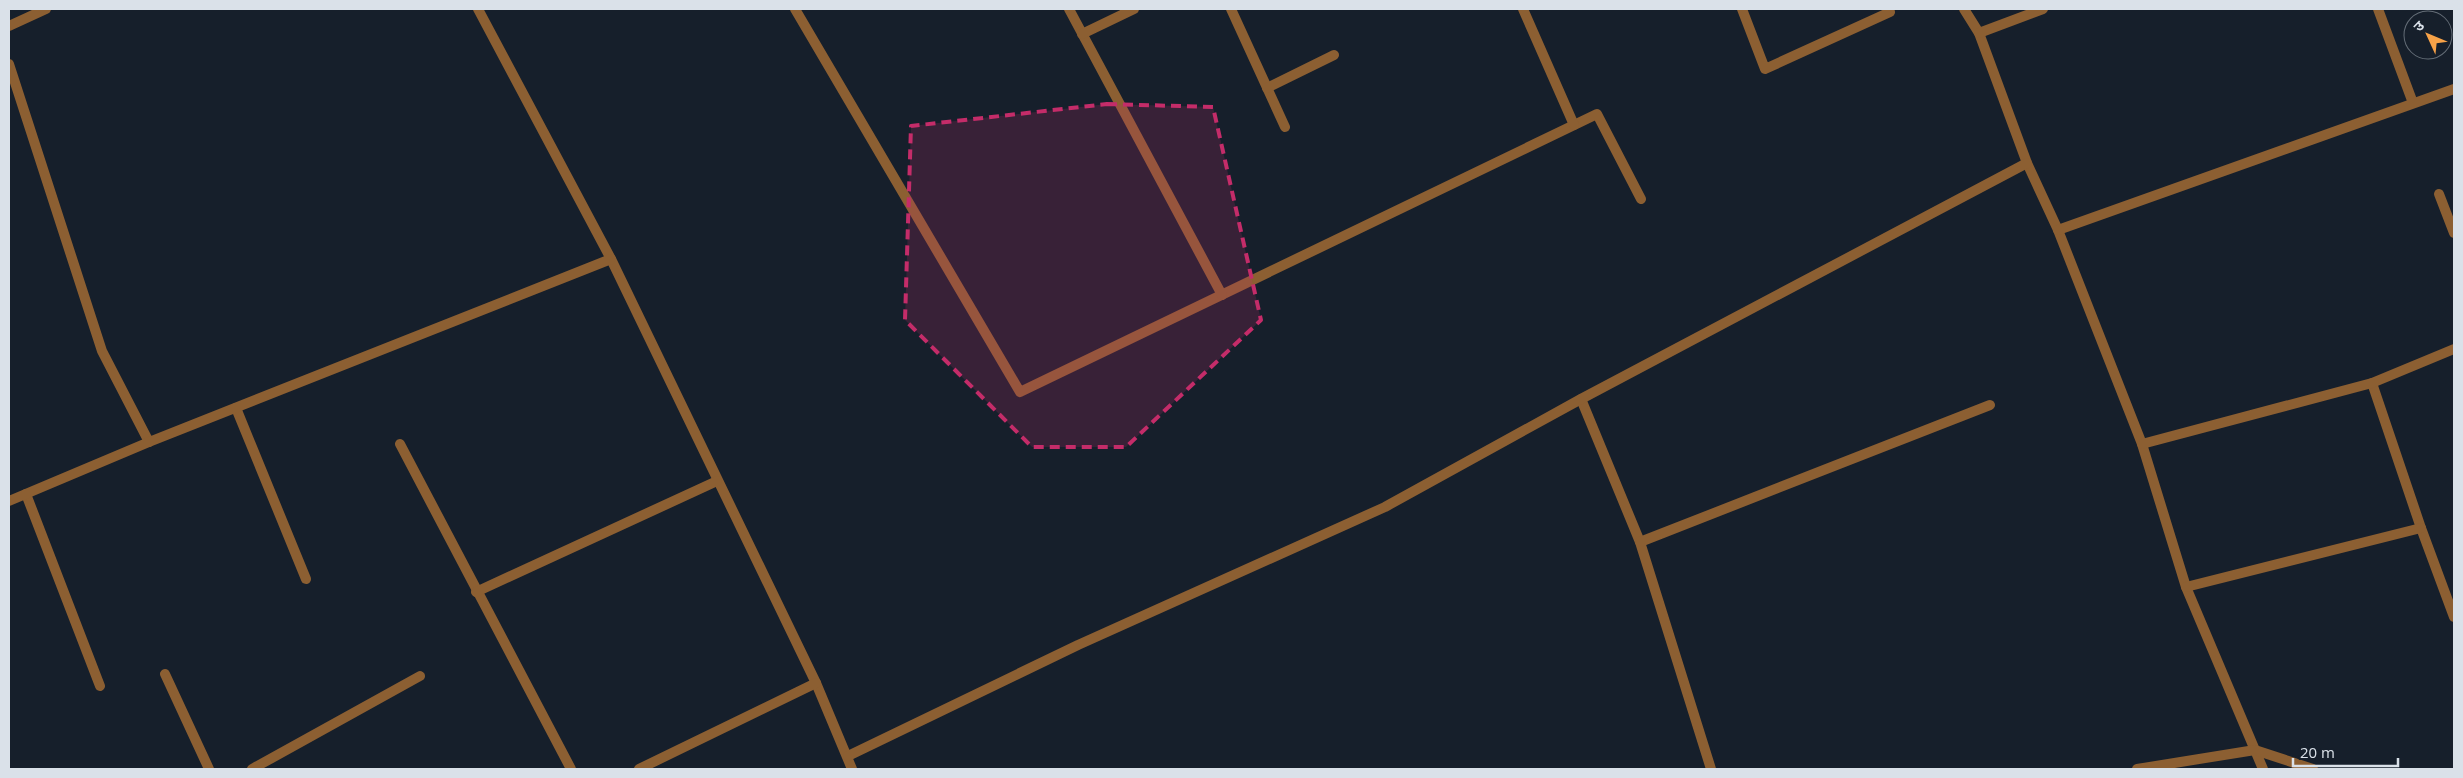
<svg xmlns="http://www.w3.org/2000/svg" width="2463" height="778" viewBox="0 0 2463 778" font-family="'Open Sans','Noto Sans Devanagari',sans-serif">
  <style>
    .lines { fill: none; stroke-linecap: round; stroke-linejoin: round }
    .minor { stroke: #8c5f32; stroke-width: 10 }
    .marked { fill: #c42c69; fill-opacity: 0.2; stroke: #c42c69; stroke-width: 4; stroke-dasharray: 10 6; stroke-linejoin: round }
  </style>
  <rect width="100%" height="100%" fill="#161f2b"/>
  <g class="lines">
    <g class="minor">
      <polyline points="478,9 611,259 816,683 852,769"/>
      <polyline points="795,9 1020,392 1597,114 1641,199"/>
      <polyline points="1069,9 1222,295"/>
      <polyline points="1231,9 1285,127"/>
      <polyline points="1523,9 1574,125"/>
      <polyline points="1742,9 1765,69 1890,12"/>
      <polyline points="1964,9 1979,33 2027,163 2058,230 2142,444 2186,587 2263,769"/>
      <polyline points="2378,9 2413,103"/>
      <polyline points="9,26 46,9"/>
      <polyline points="1979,33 2043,9"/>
      <polyline points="1082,34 1134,9"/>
      <polyline points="9,64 102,351 149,442"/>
      <polyline points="1267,88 1334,55"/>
      <polyline points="2439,194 2454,233"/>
      <polyline points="2058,230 2454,89"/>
      <polyline points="2372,383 2421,528 2454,617"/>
      <polyline points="1581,399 1640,542 1711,769"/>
      <polyline points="236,408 306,579"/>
      <polyline points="400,444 571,769"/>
      <polyline points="2142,444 2372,383 2454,349"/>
      <polyline points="26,494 100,686"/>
      <polyline points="9,501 149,442 611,259"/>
      <polyline points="1640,542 1990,405"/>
      <polyline points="2186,587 2421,528"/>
      <polyline points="476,592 717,481"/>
      <polyline points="165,674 209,769"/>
      <polyline points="848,756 1078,645 1385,507 1581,399 2027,163"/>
      <polyline points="252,769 420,676"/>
      <polyline points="639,769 816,683"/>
      <polyline points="2137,769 2255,750 2313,769"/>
    </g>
  </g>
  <path class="marked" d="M 1107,104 L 1213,107 L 1261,320 L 1126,447 L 1032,447 L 905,320 L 911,126 Z"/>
  <rect width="2463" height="778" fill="none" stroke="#dae1e9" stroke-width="20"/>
  <g transform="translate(2428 35) rotate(314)"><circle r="24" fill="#161f2b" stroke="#646d77"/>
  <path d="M0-4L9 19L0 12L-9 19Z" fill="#f7a248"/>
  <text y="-8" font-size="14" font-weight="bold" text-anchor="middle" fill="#dae1e9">उ</text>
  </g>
  <path d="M2293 758v8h105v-8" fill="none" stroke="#dae1e9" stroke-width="2.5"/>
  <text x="2300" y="758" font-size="15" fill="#dae1e9" stroke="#161f2b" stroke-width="4" paint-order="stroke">20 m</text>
</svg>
